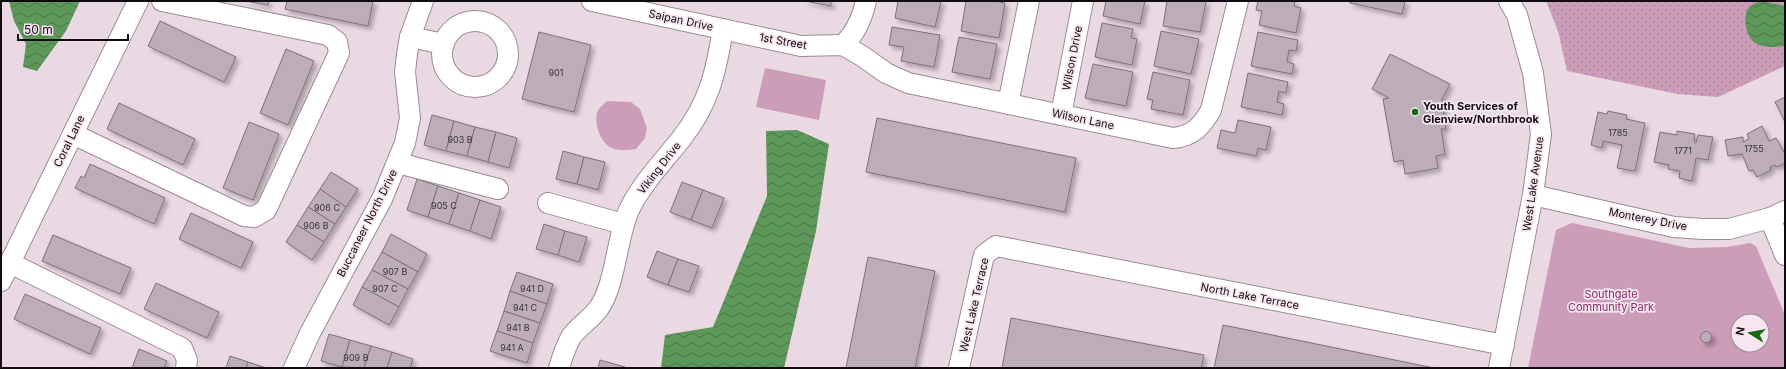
<svg xmlns="http://www.w3.org/2000/svg" width="1786" height="369" viewBox="0 0 1786 369" font-family="Inter,sans-serif">
  <style>
    .grass { fill: url(#grass-dots) }
    .park { fill: #cc9db8; fill-rule: evenodd }
    .water { fill: url(#water-waves) }
    .building { fill: #bdadb6; stroke: #7f7079; filter: url(#shadow) }
    .lines { fill: none; stroke-linecap: round; stroke-linejoin: round }
    .minor-casing { stroke: #9a8b94; stroke-width: 22 }
    .minor { stroke: #fff; stroke-width: 20 }
    .poi-dot { fill: #126a11; stroke: #f7e6f0; stroke-width: 1.5 }
    .labels { text-anchor: middle; dominant-baseline: central; stroke-width: 3.5; stroke-linejoin: round; paint-order: stroke }
    .number-label { font-size: 9px; fill: #3b3438 }
    .street-label { font-size: 11px; fill: #100b0e; stroke: #f7e6f0 }
    .poi-label { font-size: 11px; font-weight: bold; fill: #100b0e; stroke: #f7e6f0; text-anchor: start }
    .park-label { font-size: 11px; fill: #862d69; stroke: #f7e6f0 }
  </style>
  <defs>
    <pattern id="grass-dots" width="8" height="8" patternUnits="userSpaceOnUse"><rect width="8" height="8" fill="#cc9db8"/><path d="M2 2h.1M6 6h.1" fill="none" stroke="#ae869d" stroke-width="1.8" stroke-linecap="round"/></pattern>
    <pattern id="water-waves" width="16" height="10" patternUnits="userSpaceOnUse"><rect width="16" height="10" fill="#5d9759"/><path d="M0 5q4-4 8 0t8 0" fill="none" stroke="#4b7948"/></pattern>
    <filter id="shadow"><feDropShadow dx="3.5" dy="3.5" stdDeviation="2" flood-color="#0004"/></filter>
  </defs>
  <rect width="100%" height="100%" fill="#ead9e3"/>
  <polygon class="grass" points="1546,1 1785,1 1785,66 1718,97 1677,94 1567,71 1558,31"/>
  <g class="park">
    <polygon points="765,68 826,80 819,120 756,107"/>
    <path d="M 607,101 L 631,102 L 640,109 L 647,128 L 645,138 L 636,149 C 629,150 618,151 612,148 C 600,143 593,122 598,110 C 600,107 604,104 607,101 Z"/>
    <path d="M 1572,223 L 1689,248 L 1727,247 L 1750,243 L 1756,246 L 1785,315 L 1785,368 L 1528,368 L 1556,230 ZM 1738,321 L 1762,321 L 1762,345 L 1738,345 Z"/>
  </g>
  <g class="water">
    <polygon points="9,1 80,1 66,31 37,71 23,67 26,44 14,21"/>
    <path d="M 1761,1 L 1785,6 L 1785,46 C 1776,47 1765,48 1757,44 C 1746,38 1742,19 1748,9 C 1750,5 1756,3 1761,1 Z"/>
    <polygon points="797,130 829,144 816,231 784,368 661,368 665,335 713,327 767,196 766,131"/>
  </g>
  <g class="building">
    <polygon points="245,1 269,1 268,5"/>
    <polygon points="287,1 373,1 368,26 285,9"/>
    <polygon points="805,1 831,1 831,6"/>
    <polygon points="898,1 941,1 935,27 895,18"/>
    <polygon points="966,1 995,1 1005,3 999,38 961,31"/>
    <polygon points="1106,1 1145,1 1140,24 1103,16"/>
    <polygon points="1167,1 1206,1 1200,32 1163,26"/>
    <polygon points="1258,1 1295,1 1294,6 1301,8 1296,33 1259,25 1262,11 1256,10"/>
    <polygon points="1350,1 1405,1 1402,14 1350,3"/>
    <polygon points="160,21 236,57 224,82 148,46"/>
    <polygon points="1102,23 1133,29 1131,38 1137,39 1132,65 1095,57"/>
    <polygon points="892,27 940,35 934,67 901,61 904,47 889,45"/>
    <polygon points="1161,31 1199,39 1191,74 1154,66"/>
    <polygon points="539,32 591,45 574,112 522,99"/>
    <polygon points="1258,32 1298,40 1296,51 1289,50 1287,62 1294,64 1292,74 1251,66"/>
    <polygon points="959,37 997,44 990,79 952,72"/>
    <polygon points="286,49 314,61 288,125 260,113"/>
    <polygon points="1390,54 1450,84 1442,99 1446,130 1441,128 1445,154 1436,156 1438,168 1405,174 1403,160 1394,162 1383,99 1389,98 1372,89"/>
    <polygon points="1093,64 1133,72 1126,106 1085,98"/>
    <polygon points="1153,72 1190,80 1183,115 1151,109 1153,100 1147,99"/>
    <polygon points="1248,73 1288,82 1286,93 1279,91 1277,102 1284,104 1282,115 1241,107"/>
    <polygon points="1785,97 1785,122 1775,102"/>
    <polygon points="119,103 195,139 183,165 107,129"/>
    <polygon points="1608,111 1627,115 1626,119 1645,123 1635,171 1617,168 1622,145 1603,141 1602,148 1591,145 1598,112 1607,114"/>
    <polygon points="432,115 454,121 446,151 424,145"/>
    <polygon points="877,118 1076,158 1065,212 866,172"/>
    <polygon points="1238,120 1271,127 1266,150 1258,148 1256,156 1217,148 1221,130 1235,133"/>
    <polygon points="454,121 475,127 467,156 446,151"/>
    <polygon points="249,122 279,134 253,200 223,188"/>
    <polygon points="1762,126 1769,141 1776,138 1785,154 1785,163 1777,167 1775,165 1770,167 1771,170 1757,177 1753,170 1749,171 1742,154 1728,156 1725,140 1743,137 1743,142 1749,139 1747,134"/>
    <polygon points="475,127 496,132 488,162 467,156"/>
    <polygon points="1677,131 1695,134 1694,142 1696,143 1698,135 1713,137 1708,160 1696,158 1692,181 1679,178 1680,171 1668,169 1669,165 1654,162 1660,132 1677,135"/>
    <polygon points="496,132 517,138 509,168 488,162"/>
    <polygon points="563,151 584,157 577,184 556,179"/>
    <polygon points="584,157 605,162 598,190 577,184"/>
    <polygon points="90,164 165,198 154,224 75,188 81,176 84,178"/>
    <polygon points="331,172 358,189 346,207 320,189"/>
    <polygon points="417,179 438,186 428,217 407,210"/>
    <polygon points="682,182 703,190 691,220 670,212"/>
    <polygon points="438,186 459,193 449,224 428,217"/>
    <polygon points="320,189 346,207 335,224 308,207"/>
    <polygon points="703,190 724,198 712,228 691,220"/>
    <polygon points="459,193 480,200 470,231 449,224"/>
    <polygon points="480,200 501,207 491,239 470,231"/>
    <polygon points="308,207 335,224 324,242 297,225"/>
    <polygon points="191,213 253,242 241,268 179,239"/>
    <polygon points="544,224 565,231 558,255 536,249"/>
    <polygon points="297,225 324,242 312,260 286,242"/>
    <polygon points="565,231 587,237 579,262 558,255"/>
    <polygon points="391,234 427,254 418,272 382,252"/>
    <polygon points="53,235 131,268 120,294 42,261"/>
    <polygon points="657,251 678,259 668,285 647,277"/>
    <polygon points="382,252 418,272 408,289 372,270"/>
    <polygon points="868,257 935,271 915,368 846,368"/>
    <polygon points="678,259 699,266 689,292 668,285"/>
    <polygon points="372,270 408,289 399,307 362,287"/>
    <polygon points="517,272 553,284 547,304 510,291"/>
    <polygon points="156,283 219,312 207,338 144,309"/>
    <polygon points="362,287 399,307 389,325 353,305"/>
    <polygon points="510,291 547,304 540,323 504,311"/>
    <polygon points="25,294 101,328 90,354 14,319"/>
    <polygon points="504,311 540,323 533,343 497,331"/>
    <polygon points="1011,318 1204,355 1201,368 1002,368"/>
    <polygon points="1223,325 1434,368 1214,368"/>
    <polygon points="497,331 533,343 527,363 490,351"/>
    <circle cx="1706" cy="337" r="5.5"/>
    <polygon points="329,334 350,340 342,367 321,361"/>
    <polygon points="350,340 371,346 364,368 342,367"/>
    <polygon points="371,346 392,352 387,368 364,368"/>
    <polygon points="139,349 167,361 164,368 132,368"/>
    <polygon points="392,352 413,359 410,368 387,368"/>
    <polygon points="230,356 248,362 246,368 226,368"/>
    <polygon points="600,360 625,367 625,368 598,368"/>
    <polygon points="248,362 266,368 246,368"/>
  </g>
  <g class="lines">
    <defs>
      <g id="minor">
        <path d="M 592,1 L 801,46 L 843,45 L 862,56 L 886,73 L 908,83 L 1173,138 C 1193,136 1201,127 1211,110 L 1238,1"/>
        <circle cx="475" cy="54" r="33"/>
        <polyline points="410,37 444,44"/>
        <path d="M 843,45 C 856,33 862,19 866,1"/>
        <polyline points="1008,104 1029,1"/>
        <polyline points="1061,115 1083,1"/>
        <polyline points="73,134 244,216 254,217 266,210 339,53 337,42 328,35 162,1"/>
        <polyline points="398,163 498,189"/>
        <polyline points="1533,195 1674,227 1703,229 1729,229 1770,218 1785,211"/>
        <polyline points="548,203 623,224"/>
        <polyline points="1770,218 1785,255"/>
        <polyline points="10,263 182,348 187,360 186,368"/>
        <polyline points="1,281 138,1"/>
        <polyline points="294,368 310,333 382,199 405,143 410,118 405,72 407,54 410,37 423,1"/>
        <path d="M 559,368 C 562,358 566,346 571,337 C 579,326 591,319 599,308 C 616,283 616,240 629,210 C 642,183 663,162 681,139 C 709,104 716,72 723,29"/>
        <polyline points="959,368 984,255 996,246 1504,345"/>
        <polyline points="1499,368 1533,195 1541,134 1533,73 1517,15 1509,1"/>
      </g>
    </defs>
    <use href="#minor" class="minor-casing"/>
    <use href="#minor" class="minor"/>
  </g>
  <circle class="poi-dot" cx="1415" cy="112" r="4"/>
  <g class="labels">
    <g class="number-label">
      <text x="556" y="72">901</text>
      <text x="1618" y="132">1785</text>
      <text x="460" y="139">903 B</text>
      <text x="1754" y="148">1755</text>
      <text x="1683" y="150">1771</text>
      <text x="444" y="205">905 C</text>
      <text x="327" y="207">906 C</text>
      <text x="316" y="225">906 B</text>
      <text x="395" y="271">907 B</text>
      <text x="385" y="288">907 C</text>
      <text x="532" y="288">941 D</text>
      <text x="525" y="307">941 C</text>
      <text x="518" y="327">941 B</text>
      <text x="512" y="347">941 A</text>
      <text x="356" y="357">909 B</text>
    </g>
    <g class="street-label">
      <text transform="translate(681 20) rotate(12)">Saipan Drive</text>
      <text transform="translate(783 41) rotate(10)">1st Street</text>
      <text transform="translate(1072 58) rotate(-79)">Wilson Drive</text>
      <text transform="translate(1083 119) rotate(12)">Wilson Lane</text>
      <text transform="translate(69 141) rotate(-64)">Coral Lane</text>
      <text transform="translate(659 168) rotate(-52)">Viking Drive</text>
      <text transform="translate(1533 184) rotate(-82)">West Lake Avenue</text>
      <text transform="translate(1648 219) rotate(11)">Monterey Drive</text>
      <text transform="translate(367 223) rotate(-63)">Buccaneer North Drive</text>
      <text transform="translate(1250 296) rotate(11)">North Lake Terrace</text>
      <text transform="translate(974 305) rotate(-77)">West Lake Terrace</text>
    </g>
    <g class="poi-label">
      <text x="1423" y="106">Youth Services of<tspan x="1423" dy="13">Glenview/Northbrook</tspan></text>
    </g>
    <g class="park-label">
      <text x="1611" y="294">Southgate<tspan x="1611" dy="13">Community Park</tspan></text>
    </g>
  </g>
  <rect width="1786" height="369" fill="none" stroke="#100b0e" stroke-width="4"/>
  <g transform="translate(1750 333) rotate(281)"><circle r="19" fill="#f7e6f0" stroke="#9b8e96"/>
  <path d="M0-3L7 15L0 10L-7 15Z" fill="#126a11"/>
  <text y="-6" font-size="11" font-weight="bold" text-anchor="middle" fill="#100b0e">N</text>
  </g>
  <path d="M18 34v6h110v-6" fill="none" stroke="#100b0e" stroke-width="2"/>
  <text x="24" y="34" font-size="12" fill="#100b0e" stroke="#f7e6f0" stroke-width="3" paint-order="stroke">50 m</text>
</svg>
